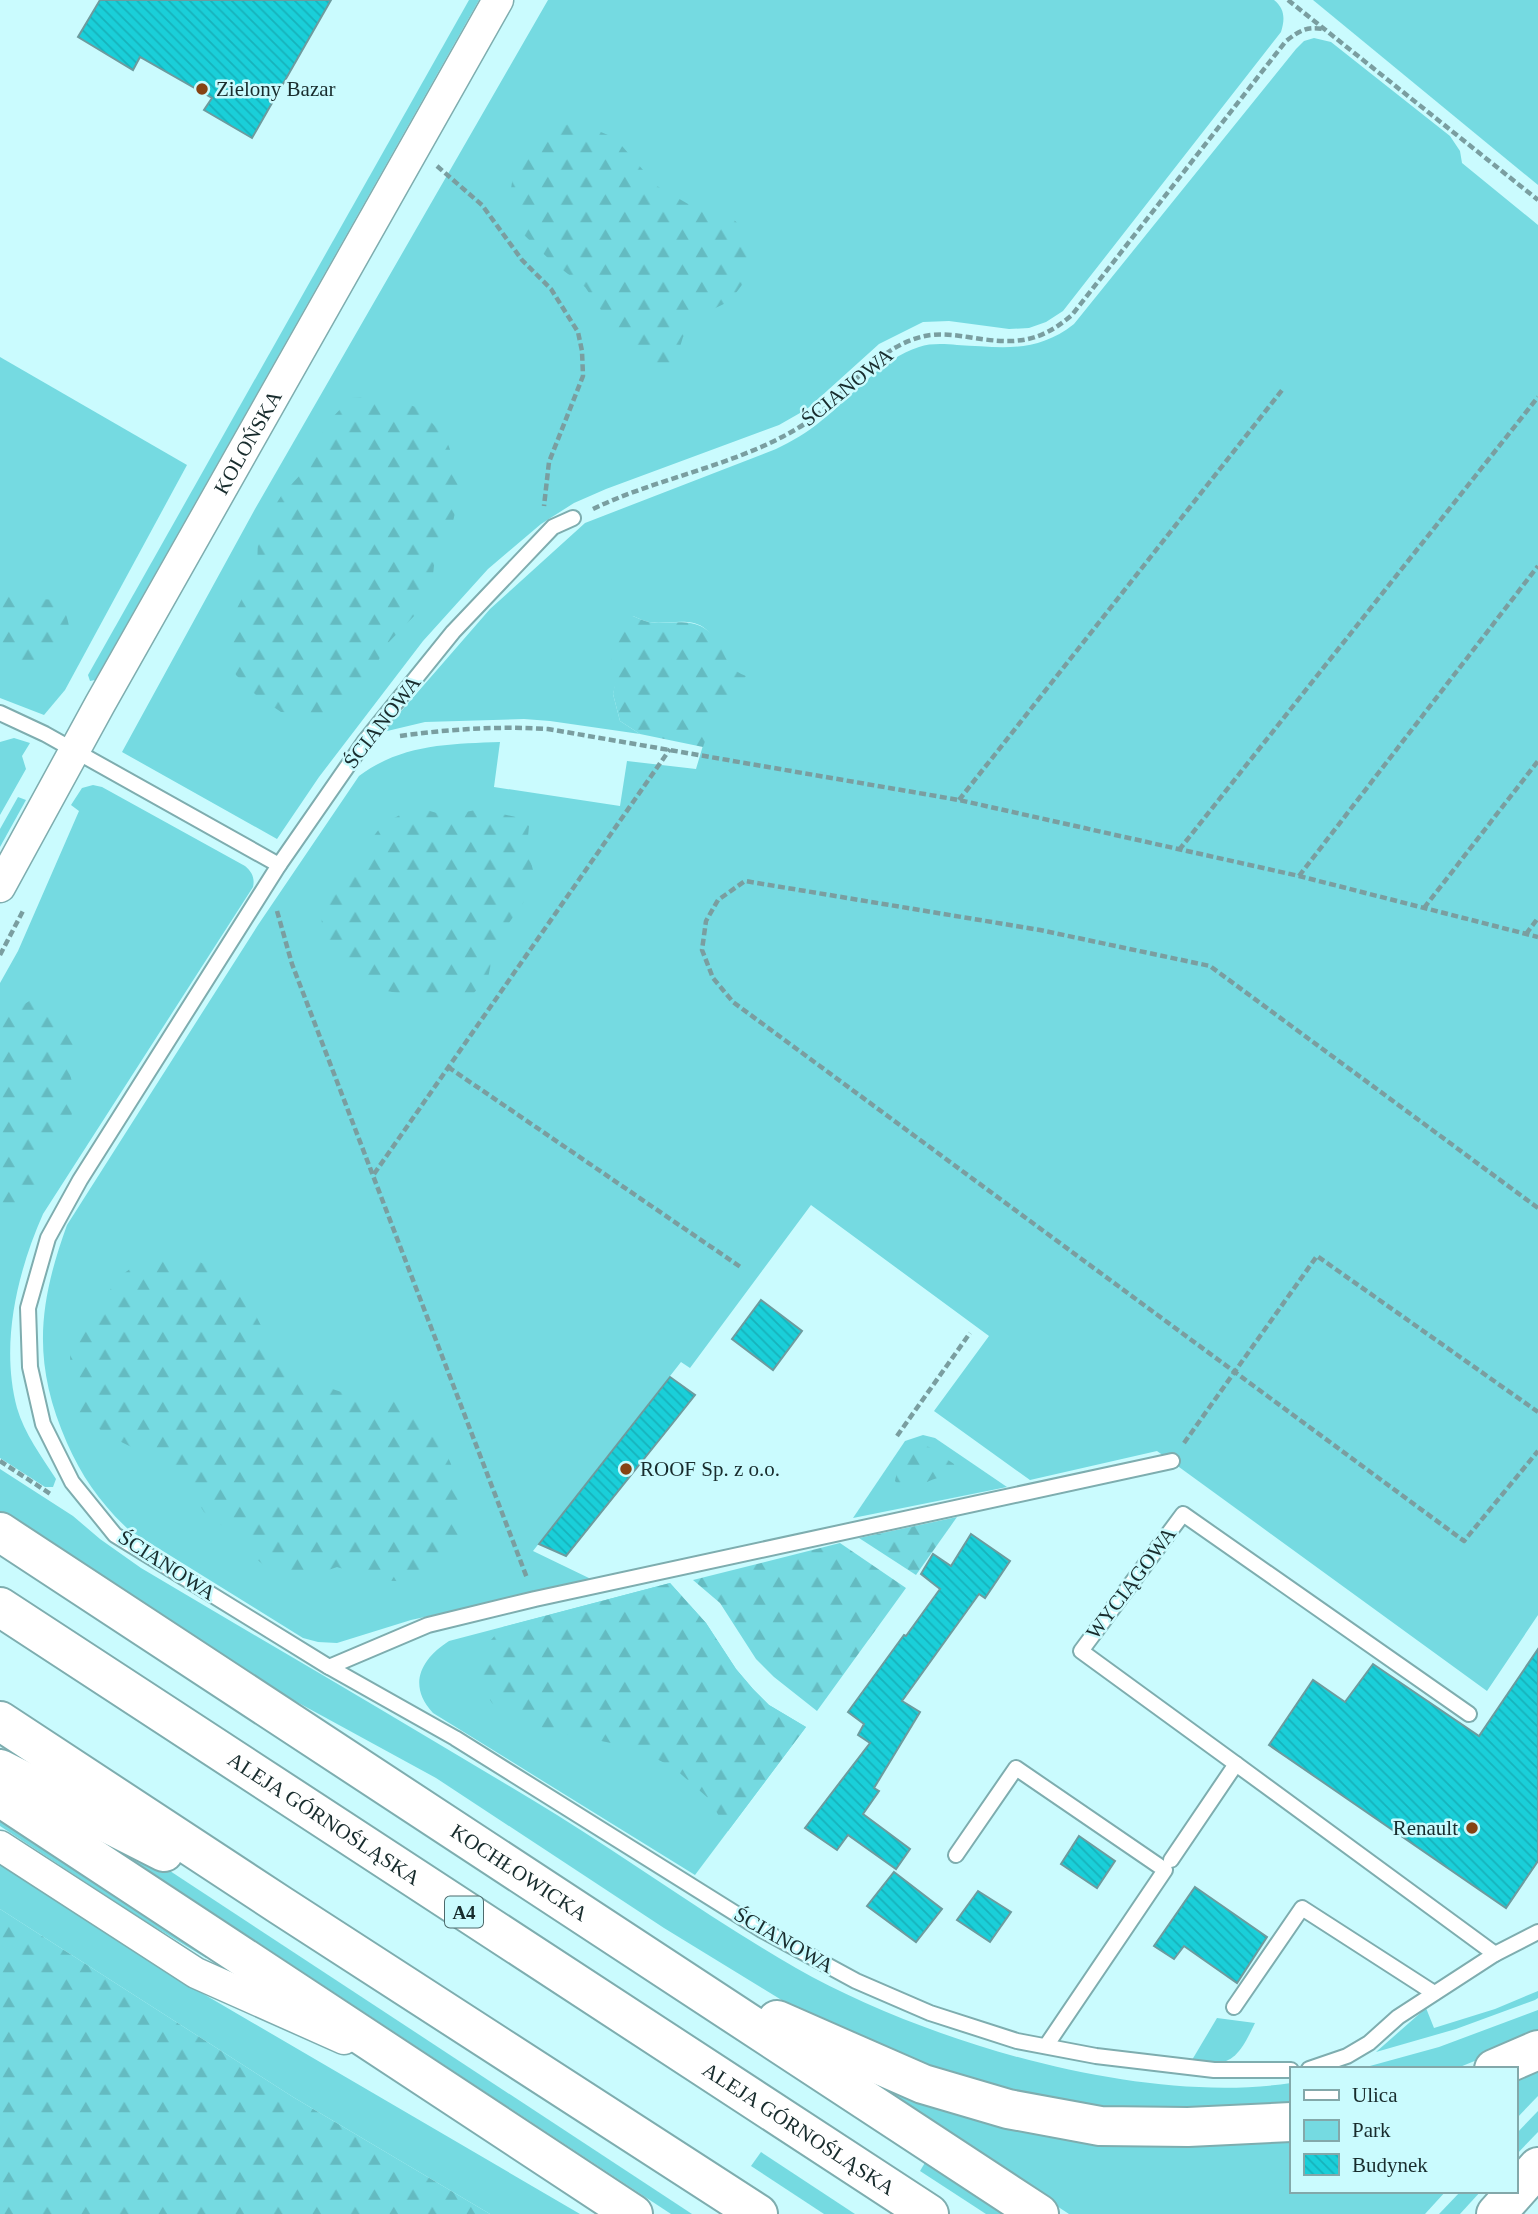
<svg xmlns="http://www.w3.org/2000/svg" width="1538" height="2214" viewBox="0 0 1538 2214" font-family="'Times New Roman',serif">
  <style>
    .green { fill: #75dae1 }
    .forest { fill: url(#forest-firs) }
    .building { fill: url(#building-back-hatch); stroke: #6d9b9e; stroke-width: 2 }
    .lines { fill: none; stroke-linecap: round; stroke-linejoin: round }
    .lane-casing { stroke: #7eadaf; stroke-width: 18 }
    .street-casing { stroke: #7eadaf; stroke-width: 33 }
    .secondary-casing { stroke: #7eadaf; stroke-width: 42 }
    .highway-casing { stroke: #7eadaf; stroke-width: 42 }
    .path { stroke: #7a9ea0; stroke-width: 4.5; stroke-dasharray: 7 3.5; stroke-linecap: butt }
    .lane { stroke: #fff; stroke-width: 14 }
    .street { stroke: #fff; stroke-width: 30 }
    .secondary { stroke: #fff; stroke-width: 38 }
    .highway { stroke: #fff; stroke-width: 38 }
    .poi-dot { fill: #864314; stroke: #cafbfe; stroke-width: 2.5 }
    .labels { text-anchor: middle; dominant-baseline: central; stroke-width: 5; stroke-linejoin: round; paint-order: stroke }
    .shield { fill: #cafbfe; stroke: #4d6a6c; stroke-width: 2 }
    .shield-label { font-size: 19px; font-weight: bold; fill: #182c2d }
    .poi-label { font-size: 21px; fill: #182c2d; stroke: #cafbfe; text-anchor: start }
    .street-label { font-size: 21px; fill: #182c2d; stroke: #cafbfe }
  </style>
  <defs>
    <pattern id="forest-firs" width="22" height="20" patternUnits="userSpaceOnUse" patternTransform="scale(1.75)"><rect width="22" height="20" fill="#75dae1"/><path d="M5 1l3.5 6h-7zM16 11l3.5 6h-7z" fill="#64bbc1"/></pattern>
    <pattern id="building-back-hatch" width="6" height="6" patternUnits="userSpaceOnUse" patternTransform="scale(1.75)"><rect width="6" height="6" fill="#1acfd9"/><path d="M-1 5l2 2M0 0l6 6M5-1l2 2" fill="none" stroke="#17b2bb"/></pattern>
  </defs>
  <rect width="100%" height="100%" fill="#cafbfe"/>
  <g class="green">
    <polygon points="469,0 479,0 95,680 90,681 88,675"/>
    <path d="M 548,0 L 1274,0 C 1285,9 1285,19 1281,32 L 1063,311 L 1046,322 L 1029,328 L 1009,329 L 949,321 L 923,322 L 879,344 L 807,409 L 779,425 L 606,489 L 574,503 L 541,524 L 488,569 L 423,641 L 319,777 L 277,839 L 122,752 L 255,509 Z"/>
    <polygon points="1313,0 1538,0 1538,185"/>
    <path d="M 1314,38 L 1331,42 L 1450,136 L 1460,151 L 1462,163 L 1538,225 L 1538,1615 L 1487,1691 L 1157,1451 L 1030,1480 L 934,1411 L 989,1336 L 811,1205 L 690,1368 L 681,1362 L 533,1551 L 593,1580 L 411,1620 L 337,1643 L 318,1642 L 303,1638 L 129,1530 C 101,1504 82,1477 67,1443 C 32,1363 38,1305 67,1225 L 258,925 L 359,776 C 402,744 449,744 500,742 L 494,787 L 620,806 L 627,761 L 696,769 L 710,722 L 734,672 C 723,658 719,639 703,627 C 688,617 666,625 649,622 C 644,621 638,618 633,616 L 613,694 L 620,721 L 640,734 L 550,721 L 524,719 L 425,722 L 383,732 L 490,609 L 585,523 L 776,449 C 792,441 807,433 821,421 C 851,398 882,358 919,347 C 931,343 945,344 957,345 C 1002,347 1036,354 1074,324 L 1296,49 L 1304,41 Z"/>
    <polygon points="0,357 187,465 65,690 44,715 0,698"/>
    <polygon points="14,738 30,743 22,756 26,769 0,815 0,742"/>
    <path d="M 93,785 L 102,787 L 245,866 C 252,872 255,878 253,887 L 43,1214 C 17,1273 0,1344 17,1408 C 24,1433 42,1457 56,1479 L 53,1487 L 45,1487 L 0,1458 L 0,983 L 18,951 L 79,811 L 71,805 L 82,788 Z"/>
    <polygon points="18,797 26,800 0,847 0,829"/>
    <polygon points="923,1435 935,1438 1007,1487 853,1518 905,1441"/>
    <path d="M 0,1469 L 73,1516 L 100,1539 L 141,1568 C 279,1650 419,1731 557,1815 C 637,1865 714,1921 796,1968 C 926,2042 1141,2106 1291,2083 L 1291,2108 L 1091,2108 L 960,2080 L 811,2018 L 664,1928 L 436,1778 L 295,1701 L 242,1670 L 0,1511 Z"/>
    <path d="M 670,1583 L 706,1623 L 736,1669 L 753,1689 L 769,1705 L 806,1727 L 695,1875 L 433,1713 C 407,1685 421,1659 449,1641 Z"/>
    <polygon points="0,1815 209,1957 206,1958 140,1918 0,1826"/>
    <polygon points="131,1854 167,1869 692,2214 671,2214 134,1861 130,1857"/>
    <polygon points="0,1863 183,1982 580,2214 490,2214 293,2097 0,1909"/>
    <polygon points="1538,1991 1538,1998 1535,2000 1456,2029 1376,2052 1426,2008 1434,2028 1495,2009"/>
    <polygon points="1538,2010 1538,2035 1455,2069 1359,2069 1439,2047"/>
    <path d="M 1217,2018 L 1255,2023 C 1239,2056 1231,2070 1192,2060 Z"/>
    <polygon points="1538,2068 1538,2096 1515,2120 1515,2077"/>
    <polygon points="893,2090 1291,2136 1291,2191 1446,2191 1425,2214 1069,2214 890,2097 890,2091"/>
    <polygon points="1538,2111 1538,2132 1515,2156 1515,2135"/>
    <polygon points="761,2152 855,2214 824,2214 751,2166"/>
    <polygon points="926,2161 1006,2214 986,2214 920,2171"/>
    <polygon points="1461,2191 1481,2191 1460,2214 1439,2214"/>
  </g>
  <g class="forest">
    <polygon points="582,124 615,138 657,186 695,208 724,211 753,237 747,278 730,301 701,315 683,337 676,360 660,369 623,342 585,287 551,261 523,234 509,201 514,170 526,144 546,125"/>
    <polygon points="381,396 416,407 445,436 456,466 459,495 452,526 435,556 431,594 416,614 386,645 369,680 352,701 318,717 281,712 256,695 236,675 223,646 230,622 257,569 258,539 264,523 283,493 304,471 328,422 351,398"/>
    <path d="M 0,594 L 22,598 L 58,600 C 67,612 74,633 66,648 C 61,656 52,660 44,665 L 0,656 Z"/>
    <path d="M 633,616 C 638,618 644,621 649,622 C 667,625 687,618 704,628 C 728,643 719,666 746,676 L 713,719 L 703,747 L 640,734 L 620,721 L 613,694 L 616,678 L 609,647 L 613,631 L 619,621 Z"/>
    <path d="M 411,809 L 423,809 L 447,816 L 480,809 L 516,817 L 529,826 L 527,847 L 534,874 L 523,903 L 506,927 L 492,958 L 488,978 L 468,999 C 431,994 391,999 358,980 C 347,975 338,964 331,954 C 308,916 332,894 354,864 C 364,852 372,836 383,825 C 391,819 402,814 411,809 Z"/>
    <polygon points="31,1000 57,1010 69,1019 75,1049 69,1070 74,1090 71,1122 41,1158 31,1203 15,1215 0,1222 0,1019"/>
    <polygon points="190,1257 230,1277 251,1306 276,1355 292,1367 315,1383 350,1395 379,1396 411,1406 437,1433 451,1464 460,1500 461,1537 443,1567 413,1582 378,1580 337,1567 306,1578 266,1567 254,1557 239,1538 204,1512 187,1485 166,1464 107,1435 79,1413 71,1382 70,1353 82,1330 100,1311 115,1280 138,1263"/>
    <path d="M 919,1445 L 929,1447 L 954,1464 L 955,1470 L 948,1478 C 931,1474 919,1491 903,1490 L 895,1481 C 899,1465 904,1451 919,1445 Z"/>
    <polygon points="957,1517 916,1575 859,1538"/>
    <polygon points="840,1543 906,1588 817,1711 774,1677 756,1659 720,1603 693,1580"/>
    <polygon points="670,1583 706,1623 736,1669 753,1689 769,1705 806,1727 728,1831 708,1798 674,1768 653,1757 611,1743 552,1731 512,1717 492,1703 481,1686 475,1669 478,1654 503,1627"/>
    <polygon points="0,1909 293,2097 490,2214 0,2214"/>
  </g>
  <g class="building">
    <polygon points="100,0 331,0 252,138 204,110 212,98 140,57 133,70 78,37"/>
    <polygon points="761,1300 802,1331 773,1370 732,1339"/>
    <polygon points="670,1377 695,1395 676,1419 566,1556 539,1544"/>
    <polygon points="971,1534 1010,1561 985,1598 979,1594 902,1701 920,1712 874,1788 879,1791 863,1814 910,1849 896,1869 848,1835 837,1850 805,1828 870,1743 858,1735 864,1724 848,1712 904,1635 906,1636 940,1589 921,1574 933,1554 951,1566"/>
    <polygon points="1538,1649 1538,1861 1506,1908 1269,1745 1313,1680 1345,1702 1373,1664 1479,1736"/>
    <polygon points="1079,1836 1115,1861 1097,1888 1061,1864"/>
    <polygon points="894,1872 942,1909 916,1942 867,1906"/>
    <polygon points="1195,1887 1267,1937 1237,1983 1184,1946 1174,1959 1154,1946"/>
    <polygon points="978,1891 1011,1912 990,1942 957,1920"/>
  </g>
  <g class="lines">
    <defs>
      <g id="lane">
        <polyline points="573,518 553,527 453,632 365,741 279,865 80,1180 48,1238 28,1308 30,1367 43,1424 72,1482 115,1535 329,1667 455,1738 762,1930 856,1981 930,2013 1017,2041 1096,2056 1214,2070 1291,2070"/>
        <polyline points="0,713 45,734 279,865"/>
        <polyline points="329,1667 428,1625 535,1599 1172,1461"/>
        <polyline points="1236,1764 1495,1954"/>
        <polyline points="956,1855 1016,1768 1165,1870 1046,2046"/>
        <polyline points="1171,1860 1236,1764 1081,1651 1183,1514 1469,1714"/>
        <polyline points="1234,2007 1302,1908 1434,1993"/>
        <polyline points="1309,2069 1347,2056 1369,2043 1398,2017 1495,1954 1538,1932"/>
      </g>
      <g id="street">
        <path id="s1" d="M 0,887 L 100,704 L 498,0"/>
        <polyline points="0,1846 196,1973 344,2039"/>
      </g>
      <g id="secondary">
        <path id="s2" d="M 0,1532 L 1039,2214"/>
        <polyline points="0,1797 633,2214"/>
        <polyline points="777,2020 923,2084 1008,2109 1100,2126 1188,2127 1291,2122"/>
        <polyline points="1494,2069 1538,2050"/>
        <polyline points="1496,2214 1538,2167"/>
      </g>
      <g id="highway">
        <path id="s3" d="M 0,1607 L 929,2214"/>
        <polyline points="0,1721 280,1905 758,2214"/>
        <polyline points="0,1769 164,1852"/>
      </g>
    </defs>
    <use href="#lane" class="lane-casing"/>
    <use href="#street" class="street-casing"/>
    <use href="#secondary" class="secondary-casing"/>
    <use href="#highway" class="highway-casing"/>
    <g class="path">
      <polyline points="1288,0 1538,200"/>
      <polyline points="437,166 482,205 522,260 551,289 578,332 582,351 583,376 549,462 544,506"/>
      <path d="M 593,509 C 661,476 742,465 806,423 C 847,396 874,347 925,336 C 938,333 955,335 968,337 C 1012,344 1037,345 1072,315 L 1286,41 C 1299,31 1307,26 1323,29"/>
      <path d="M 400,736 C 450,729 497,726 548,729 L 959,800 L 1299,876 L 1538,937"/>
      <polyline points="959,800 1283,389"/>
      <polyline points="1179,850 1538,397"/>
      <polyline points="1299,876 1538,566"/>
      <polyline points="1424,908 1538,761"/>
      <polyline points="277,911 292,964 527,1578"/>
      <polyline points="1526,934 1538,918"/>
      <polyline points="0,955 24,909"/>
      <polyline points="448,1067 742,1268"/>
      <polyline points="374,1174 670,749"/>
      <polyline points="1538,1208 1210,966 1040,930 745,881 718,900 706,921 702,950 713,978 733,1002 1464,1541 1538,1451"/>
      <polyline points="897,1436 970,1333"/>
      <polyline points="1184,1443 1317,1256 1538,1412"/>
      <polyline points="0,1461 52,1495"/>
    </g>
    <use href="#lane" class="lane"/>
    <use href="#street" class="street"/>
    <use href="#secondary" class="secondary"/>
    <use href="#highway" class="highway"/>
  </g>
  <g class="poi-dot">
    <circle cx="202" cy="89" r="7"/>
    <circle cx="626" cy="1469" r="7"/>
    <circle cx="1472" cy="1828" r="7"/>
  </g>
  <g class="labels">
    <rect class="shield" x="445" y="1896.5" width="38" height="31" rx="5"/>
    <g class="shield-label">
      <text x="464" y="1912">A4</text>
    </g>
    <g class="poi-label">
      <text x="216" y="89">Zielony Bazar</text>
      <text x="640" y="1469">ROOF Sp. z o.o.</text>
      <text x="1458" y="1828" text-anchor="end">Renault</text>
    </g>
    <g class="street-label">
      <text transform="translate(847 387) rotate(-39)">ŚCIANOWA</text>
      <text stroke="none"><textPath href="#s1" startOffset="509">KOLOŃSKA</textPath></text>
      <text transform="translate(382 722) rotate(-52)">ŚCIANOWA</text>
      <text transform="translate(167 1565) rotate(33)">ŚCIANOWA</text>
      <text transform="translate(1131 1583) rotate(-53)">WYCIĄGOWA</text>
      <text stroke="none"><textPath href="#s3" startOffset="387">ALEJA GÓRNOŚLĄSKA</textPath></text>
      <text stroke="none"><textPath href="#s2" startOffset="621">KOCHŁOWICKA</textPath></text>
      <text transform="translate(784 1940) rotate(30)">ŚCIANOWA</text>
      <text stroke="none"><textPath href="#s3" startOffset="954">ALEJA GÓRNOŚLĄSKA</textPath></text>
    </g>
  </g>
  <rect x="1290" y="2067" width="228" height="126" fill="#cafbfe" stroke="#83a8aa" stroke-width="2"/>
  <rect x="1304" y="2090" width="35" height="10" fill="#ffffff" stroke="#83a8aa" stroke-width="2"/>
  <text x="1352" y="2102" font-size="21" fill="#182c2d">Ulica</text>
  <rect x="1304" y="2120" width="35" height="21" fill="#75dae1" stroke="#83a8aa" stroke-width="2"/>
  <text x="1352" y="2137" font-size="21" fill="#182c2d">Park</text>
  <rect x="1304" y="2154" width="35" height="21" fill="url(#building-back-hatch)" stroke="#83a8aa" stroke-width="2"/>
  <text x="1352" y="2172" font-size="21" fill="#182c2d">Budynek</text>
</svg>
